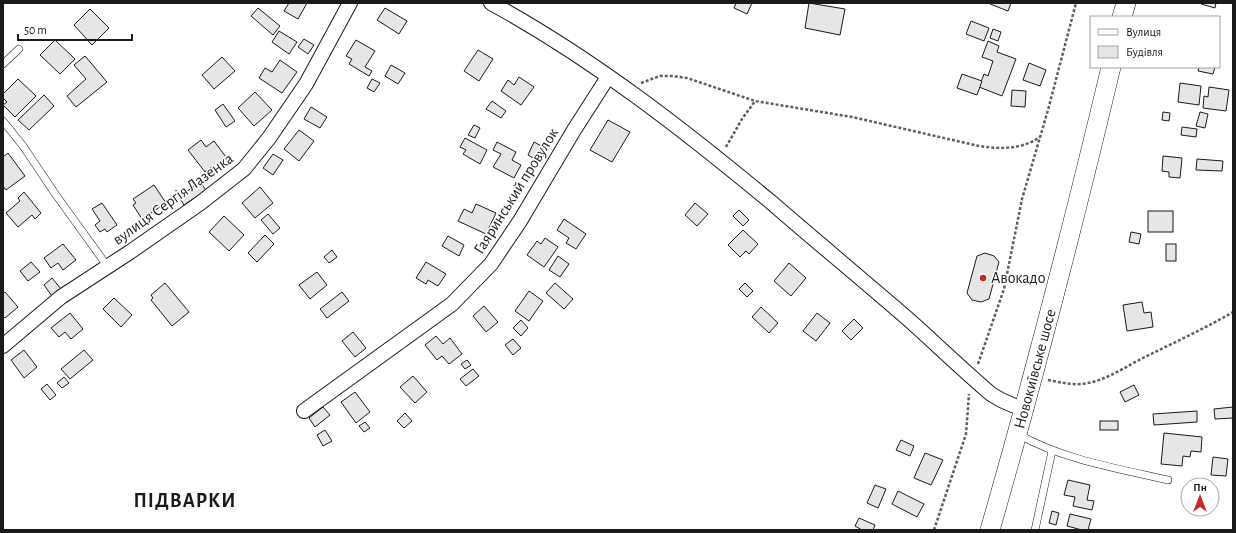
<svg xmlns="http://www.w3.org/2000/svg" width="1236" height="533" viewBox="0 0 1236 533" font-family="'Alegreya Sans',sans-serif">
  <style>
    .building { fill: #e6e6e6; stroke: #1a1a1a }
    .lines { fill: none; stroke-linecap: round; stroke-linejoin: round }
    .service-casing { stroke: #1a1a1a; stroke-width: 8 }
    .minor-casing { stroke: #1a1a1a; stroke-width: 16 }
    .secondary-casing { stroke: #1a1a1a; stroke-width: 20 }
    .path { stroke: #5f5f5f; stroke-width: 2.5; stroke-dasharray: 3 2; stroke-linecap: butt }
    .service { stroke: #fff; stroke-width: 7 }
    .minor { stroke: #fff; stroke-width: 14 }
    .secondary { stroke: #fff; stroke-width: 19 }
    .poi-dot { fill: #c62828; stroke: #fff; stroke-width: 1.5 }
    .labels { text-anchor: middle; dominant-baseline: central; stroke-width: 3; stroke-linejoin: round; paint-order: stroke }
    .street-label { font-size: 16px; fill: #1a1a1a; stroke: #fff }
    .poi-label { font-size: 16px; fill: #1a1a1a; stroke: #fff; text-anchor: start }
    .district-label { font-size: 20px; font-weight: bold; letter-spacing: 1px; fill: #1a1a1a; stroke: #fff }
  </style>
  <rect width="100%" height="100%" fill="#fff"/>
  <g class="building">
    <polygon points="289,3 307,3 298,19 284,11"/>
    <polygon points="736,3 752,3 747,14 734,8"/>
    <polygon points="809,3 845,9 840,35 805,28"/>
    <polygon points="990,3 1011,3 1008,11 990,4"/>
    <polygon points="1202,3 1216,3 1215,8 1201,4"/>
    <polygon points="258,8 280,26 273,35 251,16"/>
    <polygon points="385,8 407,21 399,34 377,20"/>
    <polygon points="90,9 109,28 92,45 74,25"/>
    <polygon points="971,21 989,28 984,41 966,34"/>
    <polygon points="993,29 1001,32 998,41 990,38"/>
    <polygon points="279,31 297,42 289,54 272,42"/>
    <polygon points="304,39 314,45 308,54 298,47"/>
    <polygon points="55,40 75,59 60,74 40,55"/>
    <polygon points="356,40 375,51 365,67 372,71 369,76 349,64 352,59 346,56"/>
    <polygon points="988,41 999,46 997,52 1016,59 1002,96 979,87 984,74 988,76 993,61 982,57"/>
    <polygon points="478,50 493,59 479,81 464,71"/>
    <polygon points="85,56 107,82 76,107 67,96 86,79 74,65"/>
    <polygon points="222,57 235,71 214,89 202,75"/>
    <polygon points="280,60 297,72 282,93 259,78 265,68 272,72"/>
    <polygon points="1029,63 1046,70 1040,86 1023,80"/>
    <polygon points="391,65 405,73 398,84 385,76"/>
    <polygon points="1199,67 1215,67 1213,74 1198,71"/>
    <polygon points="962,74 982,81 977,95 957,88"/>
    <polygon points="519,77 534,87 521,105 501,91 508,80 514,85"/>
    <polygon points="18,79 36,96 15,117 3,105 7,102 3,98 3,94"/>
    <polygon points="372,79 380,83 374,92 367,88"/>
    <polygon points="1180,83 1201,86 1199,105 1178,102"/>
    <polygon points="1209,87 1229,90 1226,111 1203,108 1204,96 1208,97"/>
    <polygon points="1012,90 1026,91 1025,107 1011,106"/>
    <polygon points="255,92 272,110 254,126 238,108"/>
    <polygon points="44,95 54,106 29,130 18,120"/>
    <polygon points="492,101 506,111 501,118 486,109"/>
    <polygon points="223,104 235,121 226,127 215,110"/>
    <polygon points="311,107 327,117 320,128 304,119"/>
    <polygon points="1163,112 1170,113 1169,121 1162,120"/>
    <polygon points="1200,112 1208,114 1205,128 1196,126"/>
    <polygon points="608,120 630,132 612,162 590,150"/>
    <polygon points="474,125 480,128 475,138 468,135"/>
    <polygon points="1182,127 1197,129 1196,137 1181,135"/>
    <polygon points="299,130 314,141 299,161 284,149"/>
    <polygon points="465,138 487,150 480,164 463,154 466,150 460,147"/>
    <polygon points="201,140 206,147 214,141 229,161 217,170 213,166 205,172 188,150"/>
    <polygon points="497,142 516,152 512,160 521,165 514,178 493,167 501,154 493,150"/>
    <polygon points="534,142 547,149 540,162 528,155"/>
    <polygon points="8,153 25,176 6,190 3,186 3,157"/>
    <polygon points="273,154 283,160 273,175 263,168"/>
    <polygon points="1163,156 1182,158 1180,178 1169,177 1169,172 1162,171"/>
    <polygon points="1197,159 1223,161 1222,171 1196,170"/>
    <polygon points="200,182 206,190 184,205 179,197"/>
    <polygon points="154,185 166,203 142,219 133,205 136,203 133,199"/>
    <polygon points="260,187 273,203 255,218 242,203"/>
    <polygon points="24,192 41,213 35,219 32,215 18,227 6,213 20,201 18,198"/>
    <polygon points="102,203 117,225 107,232 105,229 100,232 95,225 100,221 92,209"/>
    <polygon points="695,203 708,214 697,226 685,215"/>
    <polygon points="476,204 496,213 486,234 458,221 464,209 472,213"/>
    <polygon points="739,210 749,220 743,226 733,216"/>
    <rect x="1148" y="211" width="25" height="21"/>
    <polygon points="268,214 280,228 273,234 261,220"/>
    <polygon points="224,216 244,235 229,251 209,232"/>
    <polygon points="564,219 586,234 576,249 566,243 569,238 557,230"/>
    <polygon points="743,230 758,244 749,254 746,251 740,257 728,245"/>
    <polygon points="1131,232 1141,234 1139,244 1129,242"/>
    <polygon points="265,235 274,244 257,262 248,253"/>
    <polygon points="448,236 464,245 459,256 442,246"/>
    <polygon points="545,238 558,247 544,267 527,255 537,241 541,244"/>
    <polygon points="63,244 76,260 63,270 58,263 51,268 44,258"/>
    <rect x="1166" y="244" width="10" height="17"/>
    <polygon points="332,250 337,257 329,263 324,257"/>
    <polygon points="985,253 994,256 999,262 989,299 981,302 972,300 967,293 977,256"/>
    <polygon points="558,256 569,264 560,277 549,270"/>
    <polygon points="31,262 40,272 28,281 20,271"/>
    <polygon points="426,262 446,274 438,286 428,280 426,284 416,278"/>
    <polygon points="789,263 806,278 791,296 774,281"/>
    <polygon points="317,272 327,285 310,299 299,285"/>
    <polygon points="52,278 61,289 52,296 44,285"/>
    <polygon points="165,283 189,312 172,326 151,300 153,298 151,295"/>
    <polygon points="555,283 573,299 564,309 546,293"/>
    <polygon points="745,283 753,291 747,297 739,289"/>
    <polygon points="529,291 543,301 529,321 515,311"/>
    <polygon points="5,292 18,307 5,318 3,316 3,293"/>
    <polygon points="342,292 349,301 327,318 320,309"/>
    <polygon points="114,298 132,315 121,327 103,309"/>
    <polygon points="1142,302 1144,313 1151,312 1153,327 1127,331 1123,305"/>
    <polygon points="484,306 498,322 486,332 473,316"/>
    <polygon points="761,307 778,323 769,333 752,317"/>
    <polygon points="70,313 83,329 71,339 65,332 59,337 51,328"/>
    <polygon points="817,313 830,323 816,341 803,331"/>
    <polygon points="854,319 863,328 851,340 842,331"/>
    <polygon points="521,320 528,328 521,336 513,328"/>
    <polygon points="353,332 366,348 355,357 342,341"/>
    <polygon points="436,336 443,344 450,338 462,354 449,364 442,356 437,360 425,345"/>
    <polygon points="513,339 521,348 513,355 505,345"/>
    <polygon points="24,350 37,367 24,378 11,360"/>
    <polygon points="84,350 93,360 70,379 61,369"/>
    <polygon points="467,360 471,365 465,369 461,364"/>
    <polygon points="473,369 479,376 466,386 460,379"/>
    <polygon points="413,376 427,392 415,403 400,387"/>
    <polygon points="64,377 69,383 62,388 57,383"/>
    <polygon points="47,384 56,395 50,400 41,389"/>
    <polygon points="1134,385 1139,395 1125,402 1120,392"/>
    <polygon points="355,392 370,412 356,423 341,402"/>
    <polygon points="323,407 330,415 315,427 309,418"/>
    <polygon points="1233,407 1233,418 1215,419 1214,409"/>
    <polygon points="1197,411 1197,422 1154,425 1153,414"/>
    <polygon points="405,413 412,421 404,428 397,421"/>
    <rect x="1100" y="421" width="18" height="9"/>
    <polygon points="365,422 370,428 364,432 359,426"/>
    <polygon points="325,430 332,441 323,446 317,435"/>
    <polygon points="1164,433 1202,437 1201,452 1191,451 1190,457 1183,456 1182,466 1161,464"/>
    <polygon points="901,440 914,446 910,456 896,450"/>
    <polygon points="925,453 943,460 931,485 914,478"/>
    <polygon points="1213,457 1228,459 1226,476 1211,475"/>
    <polygon points="1068,480 1090,485 1087,500 1094,501 1092,510 1073,506 1075,497 1064,495"/>
    <polygon points="875,485 886,489 878,508 867,503"/>
    <polygon points="898,491 924,504 917,517 892,504"/>
    <polygon points="1052,511 1059,513 1056,525 1049,523"/>
    <polygon points="1070,514 1091,519 1088,530 1082,530 1067,526"/>
    <polygon points="859,518 875,525 873,530 862,530 855,526"/>
  </g>
  <g class="lines">
    <defs>
      <g id="service">
        <polyline points="3,64 19,49"/>
        <polyline points="3,121 23,146 56,195 108,267"/>
        <path d="M 1018,434 C 1061,459 1119,469 1168,480"/>
        <polyline points="1035,530 1052,451"/>
      </g>
      <g id="minor">
        <path d="M 491,3 C 592,58 684,130 772,203 C 817,242 863,280 908,319 C 936,344 963,370 991,394 L 1001,400 L 1024,410"/>
        <polyline points="3,346 61,297 130,252 199,204 244,169 269,138 306,84 350,3"/>
        <polyline points="304,411 452,304 491,264 520,221 574,130 608,77"/>
      </g>
      <g id="secondary">
        <polyline points="1122,17 1126,3"/>
        <path d="M 990,530 C 1034,377 1074,222 1111,67"/>
      </g>
    </defs>
    <use href="#service" class="service-casing"/>
    <use href="#minor" class="minor-casing"/>
    <use href="#secondary" class="secondary-casing"/>
    <g class="path">
      <path d="M 641,83 L 660,76 L 672,76 L 687,78 L 755,101 L 852,117 L 979,146 C 1000,149 1021,150 1040,137"/>
      <polyline points="726,147 742,119 755,101"/>
      <polyline points="978,364 1004,289 1022,199 1048,110 1076,3"/>
      <path d="M 1048,380 C 1059,382 1070,385 1081,384 C 1104,382 1123,368 1143,358 C 1173,343 1204,329 1233,312"/>
      <polyline points="934,530 966,434 969,394"/>
    </g>
    <use href="#service" class="service"/>
    <use href="#minor" class="minor"/>
    <use href="#secondary" class="secondary"/>
  </g>
  <circle class="poi-dot" cx="983" cy="278" r="4"/>
  <g class="labels">
    <g class="street-label">
      <text transform="translate(516 191) rotate(-58)">Гаяринський провулок</text>
      <text transform="translate(173 199) rotate(-36)">вулиця Сергія Лазенка</text>
      <text transform="translate(1035 369) rotate(-75)">Новокиївське шосе</text>
    </g>
    <g class="poi-label">
      <text x="991" y="278">Авокадо</text>
    </g>
    <g class="district-label">
      <text x="185" y="501">ПІДВАРКИ</text>
    </g>
  </g>
  <rect width="1236" height="533" fill="none" stroke="#1a1a1a" stroke-width="8"/>
  <rect x="1090" y="16" width="130" height="52" fill="#ffffff" stroke="#a3a3a3"/>
  <rect x="1098" y="29" width="20" height="6" fill="#ffffff" stroke="#a3a3a3"/>
  <text x="1126" y="36" font-size="12" fill="#1a1a1a">Вулиця</text>
  <rect x="1098" y="46" width="20" height="12" fill="#e6e6e6" stroke="#a3a3a3"/>
  <text x="1126" y="56" font-size="12" fill="#1a1a1a">Будівля</text>
  <g transform="translate(1200 497)"><circle r="19" fill="#ffffff" stroke="#a3a3a3"/>
  <path d="M0-3L7 15L0 10L-7 15Z" fill="#c62828"/>
  <text y="-6" font-size="11" font-weight="bold" text-anchor="middle" fill="#1a1a1a">Пн</text>
  </g>
  <path d="M18 34v6h114v-6" fill="none" stroke="#1a1a1a" stroke-width="2"/>
  <text x="24" y="34" font-size="12" fill="#1a1a1a" stroke="#ffffff" stroke-width="3" paint-order="stroke">50 m</text>
</svg>
